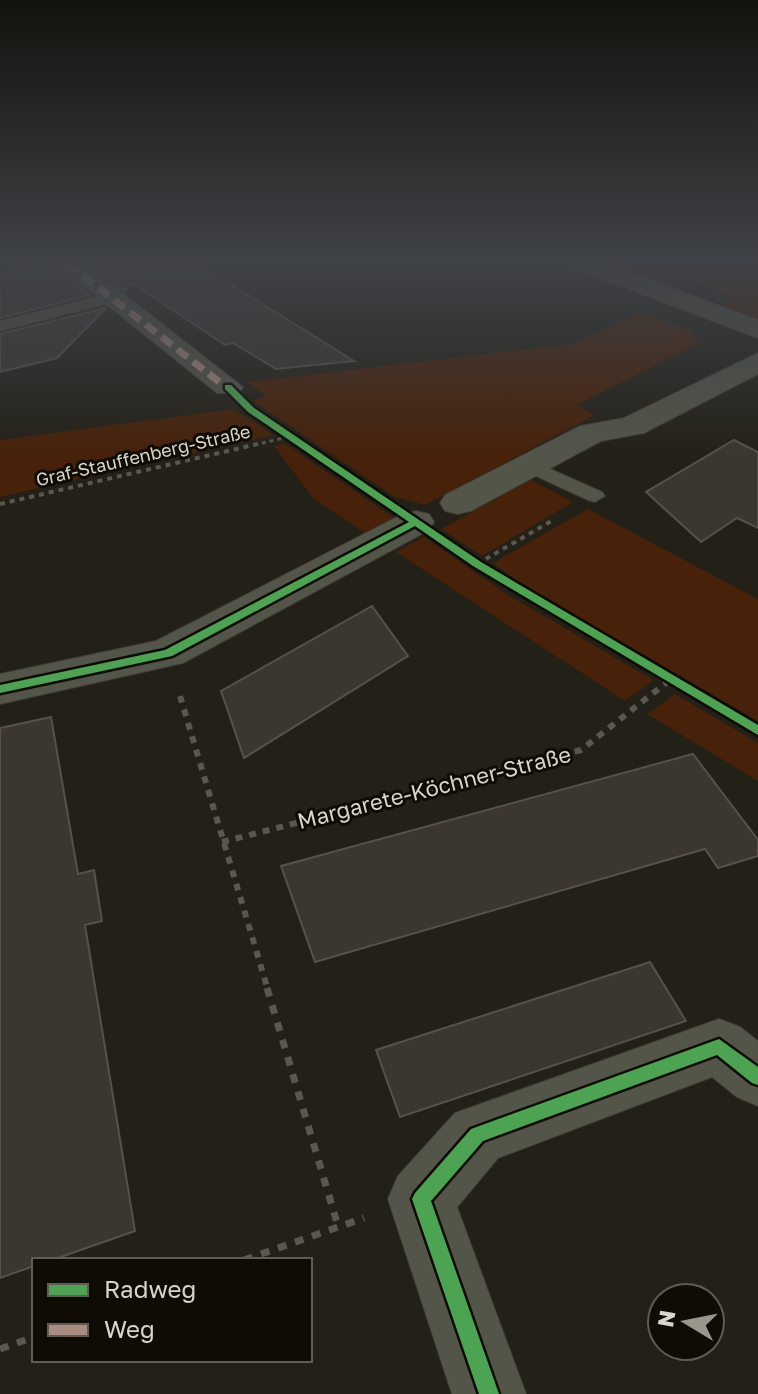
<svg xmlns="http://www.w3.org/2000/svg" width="758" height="1394" viewBox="0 0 758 1394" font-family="'Golos Text',sans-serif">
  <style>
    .green { fill: #472109 }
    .building { fill: #3b3730; stroke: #56514a; stroke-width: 2 }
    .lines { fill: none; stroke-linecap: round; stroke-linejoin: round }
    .service-casing { stroke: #3f3c34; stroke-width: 2 }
    .minor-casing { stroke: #3f3c34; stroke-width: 2 }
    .path-far3 { stroke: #59584f; stroke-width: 3; stroke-dasharray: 4 4; stroke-linecap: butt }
    .path-far2 { stroke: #59584f; stroke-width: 4; stroke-dasharray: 5 5; stroke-linecap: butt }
    .path-far1 { stroke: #59584f; stroke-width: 6; stroke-dasharray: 7 7; stroke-linecap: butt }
    .path { stroke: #59584f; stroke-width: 7; stroke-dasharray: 9 9; stroke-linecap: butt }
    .service { fill: #545549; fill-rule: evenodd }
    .minor { fill: #545549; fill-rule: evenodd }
    .quiet { stroke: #a88b81; stroke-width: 7; stroke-dasharray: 13 7; stroke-linecap: butt }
    .cycleway-casing { stroke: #0f0c05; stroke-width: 5 }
    .cycleway { fill: #4ca352; fill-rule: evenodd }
    .labels { text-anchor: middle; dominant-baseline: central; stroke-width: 6; stroke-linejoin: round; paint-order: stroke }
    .far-street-label { font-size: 18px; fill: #d9d5ca; stroke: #0f0c05 }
    .street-label { font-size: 22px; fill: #d9d5ca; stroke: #0f0c05 }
  </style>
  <rect width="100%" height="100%" fill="#232017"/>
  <g class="green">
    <polygon points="608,263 758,263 758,320 721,306 735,298 687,279 670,287"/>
    <polygon points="642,312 693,332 698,343 577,405 595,415 425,505 395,497 253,401 266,396 247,382 573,344"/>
    <polygon points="234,409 274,435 0,497 0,440"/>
    <polygon points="284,443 396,519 367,534 314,499 274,446"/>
    <polygon points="531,480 573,502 482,556 441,529"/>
    <polygon points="588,509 758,599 758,721 518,582 493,563"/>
    <polygon points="424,537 505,593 653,680 625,701 396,552"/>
    <polygon points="675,694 758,743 758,781 647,714"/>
  </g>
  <g class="building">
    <polygon points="89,263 197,263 354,361 276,369 233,343 225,345 132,283 124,291"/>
    <polygon points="52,264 90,295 0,318 0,274"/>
    <polygon points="106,308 57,358 0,372 0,334"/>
    <polygon points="734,440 758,452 758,528 737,518 701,542 646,492"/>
    <polygon points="372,606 408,656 244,758 221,691"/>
    <polygon points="51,717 78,874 94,870 102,921 85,925 135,1231 52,1260 34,1260 34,1266 0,1278 0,728"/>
    <polygon points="693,754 758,840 758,856 718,868 705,849 315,962 281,866"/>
    <polygon points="650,962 686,1021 400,1117 376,1050"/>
  </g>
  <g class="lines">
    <defs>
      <g id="service">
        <polygon points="115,292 123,297 121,300 0,331 0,321"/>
        <polygon points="530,460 602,492 605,496 595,502 588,500 523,470 520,466"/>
      </g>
      <g id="minor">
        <polygon points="55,263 84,263 243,387 239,393 217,393"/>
        <polygon points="570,263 606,263 758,320 758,338 573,268"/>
        <polygon points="758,353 758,374 644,433 601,441 471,511 458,514 445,511 440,503 445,495 580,426 624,418"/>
        <polygon points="416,511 429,514 434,522 429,530 183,663 0,704 0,674 156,641 403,514"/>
        <polygon points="719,1019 740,1027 758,1041 758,1106 737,1097 712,1077 498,1158 457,1207 526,1394 452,1394 388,1199 398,1176 455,1113"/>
      </g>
    </defs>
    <use href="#service" class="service-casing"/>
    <use href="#minor" class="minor-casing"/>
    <polyline class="path-far3" points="254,445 292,436"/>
    <g class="path-far2">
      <polyline points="0,504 262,443"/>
      <polyline points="477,564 553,520"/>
      <polyline points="668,681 671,679"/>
    </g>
    <g class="path-far1">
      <polyline points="180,696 268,990"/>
      <polyline points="222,842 581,750 671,679"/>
    </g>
    <g class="path">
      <polyline points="267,988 338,1226"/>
      <polyline points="244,1260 364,1218"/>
      <polyline points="0,1349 34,1337"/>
    </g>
    <use href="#service" class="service"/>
    <use href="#minor" class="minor"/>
    <polyline class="quiet" points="67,263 231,391"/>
    <defs>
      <g id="cycleway">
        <polygon points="225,385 231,385 254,408 481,562 758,725 758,735 473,566 415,526 172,656 0,693 0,685 165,650 409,522 248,412 225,389"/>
        <polygon points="719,1039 758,1067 758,1085 752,1083 717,1055 483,1141 431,1201 499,1394 479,1394 412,1199 415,1193 471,1129"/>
      </g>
    </defs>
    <use href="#cycleway" class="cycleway-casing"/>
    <use href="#cycleway" class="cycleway"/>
  </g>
  <linearGradient id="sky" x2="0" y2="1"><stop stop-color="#13120d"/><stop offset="0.57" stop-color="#3f4247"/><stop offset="1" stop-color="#3f4247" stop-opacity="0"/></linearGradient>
  <rect width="758" height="459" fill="url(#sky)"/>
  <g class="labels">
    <g class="far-street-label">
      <text transform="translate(143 455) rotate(-13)">Graf-Stauffenberg-Straße</text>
    </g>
    <g class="street-label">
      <text transform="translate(434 787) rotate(-14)">Margarete-Köchner-Straße</text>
    </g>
  </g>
  <rect x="32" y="1258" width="280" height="104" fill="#0f0c05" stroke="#605c54" stroke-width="2"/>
  <rect x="48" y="1284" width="40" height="12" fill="#4ca352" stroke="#605c54" stroke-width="2"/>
  <text x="104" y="1298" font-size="24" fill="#d9d5ca">Radweg</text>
  <rect x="48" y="1324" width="40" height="12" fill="#a88b81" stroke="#605c54" stroke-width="2"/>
  <text x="104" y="1338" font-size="24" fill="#d9d5ca">Weg</text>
  <g transform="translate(686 1322) rotate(280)"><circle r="38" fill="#0f0c05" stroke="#605c54" stroke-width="2"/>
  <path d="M0-6L14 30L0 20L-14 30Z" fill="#99968b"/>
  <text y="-12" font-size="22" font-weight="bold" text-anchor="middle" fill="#d9d5ca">N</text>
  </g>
</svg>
